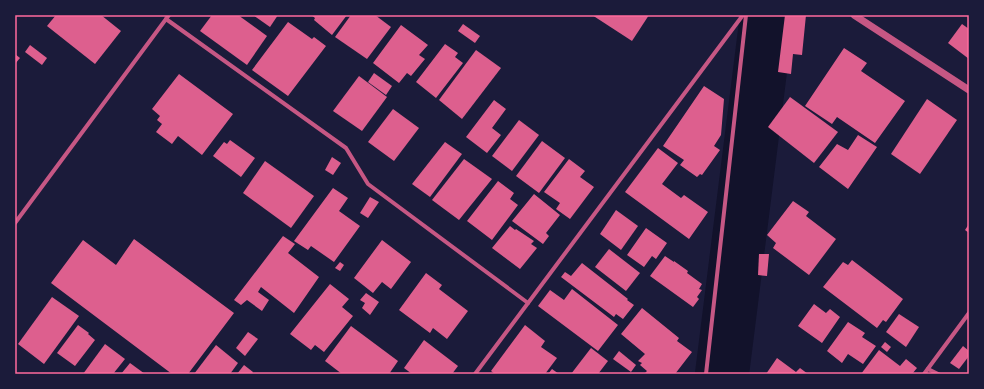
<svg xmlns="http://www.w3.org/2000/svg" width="984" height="389" viewBox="0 0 984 389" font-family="'Alegreya Sans',sans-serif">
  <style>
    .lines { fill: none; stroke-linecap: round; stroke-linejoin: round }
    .river { stroke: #12122b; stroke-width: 54 }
    .building { fill: #dd5f8e }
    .minor { stroke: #c65784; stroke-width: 4 }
    .tertiary { stroke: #c65784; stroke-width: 7 }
    .neatline { fill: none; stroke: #ff6b9d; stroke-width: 1.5 }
  </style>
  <rect width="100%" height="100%" fill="#1b1b3a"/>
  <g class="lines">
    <polyline class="river" points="722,374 767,15"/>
  </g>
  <g class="building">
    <polygon points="56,15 101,15 121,31 95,64 47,26"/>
    <polygon points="212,15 238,15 267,36 247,65 200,31"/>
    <polygon points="253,15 278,15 270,27"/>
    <polygon points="311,15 347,15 332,35 314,20 315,18"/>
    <polygon points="351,15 375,15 391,27 367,59 335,37"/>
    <polygon points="592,15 649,15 632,41"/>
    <polygon points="785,15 806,15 802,55 793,54 791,74 778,72"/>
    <polygon points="288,22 312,39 314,37 326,46 288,96 252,70"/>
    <polygon points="463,24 480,36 475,43 458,31"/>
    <polygon points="962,24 969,29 969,59 948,43"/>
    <polygon points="401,25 428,45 419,55 425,59 411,76 407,73 399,83 373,63"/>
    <polygon points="445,44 458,53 455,57 463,63 436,98 416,82"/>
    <polygon points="30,45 47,58 42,65 25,52"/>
    <polygon points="844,48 867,63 861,71 905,101 875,143 837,117 832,124 805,106"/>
    <polygon points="476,50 501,68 462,119 439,100"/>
    <polygon points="15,54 20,58 15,64"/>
    <polygon points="374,73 392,86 386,95 368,82"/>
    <polygon points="179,74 233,114 202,155 178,136 172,144 156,132 162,124 157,120 160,116 152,109"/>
    <polygon points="359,76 387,97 362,131 333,111"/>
    <polygon points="704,86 724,99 721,135 714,146 720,150 702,175 700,174 697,177 680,165 684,160 663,146"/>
    <polygon points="790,97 838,132 814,163 768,127"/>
    <polygon points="927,99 957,120 920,174 891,154"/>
    <polygon points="494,100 506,109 492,128 501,135 487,153 466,137"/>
    <polygon points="393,109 419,128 394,161 368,142"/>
    <polygon points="519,120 539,135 512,171 492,156"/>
    <polygon points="858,135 877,147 848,189 819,167 837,144 848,150"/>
    <polygon points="230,140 255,158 241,177 213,156 224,142 227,144"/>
    <polygon points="542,141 565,158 539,193 516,176"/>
    <polygon points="445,142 462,154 430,197 412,184"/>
    <polygon points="658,148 678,163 662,184 681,198 684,195 708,212 689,239 625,192"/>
    <polygon points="332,157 341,163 333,175 325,170"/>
    <polygon points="464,159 492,179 459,220 432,200"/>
    <polygon points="569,159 585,171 580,177 594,187 570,219 556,209 560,203 544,192"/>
    <polygon points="265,161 314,196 291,228 243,193"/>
    <polygon points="498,181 514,193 510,199 518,205 492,240 467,221"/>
    <polygon points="333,188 348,198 339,211 360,226 334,262 311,246 308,250 294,241"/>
    <polygon points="534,194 560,215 546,233 549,236 543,244 512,221"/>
    <polygon points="370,197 379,202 368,218 360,213"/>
    <polygon points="793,201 809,212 806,216 836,239 809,275 773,248 776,243 767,235"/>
    <polygon points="616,210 638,226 621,250 600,234"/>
    <polygon points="969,224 969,233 965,230"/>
    <polygon points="510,226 515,230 516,229 534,241 531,244 537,248 520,269 492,248"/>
    <polygon points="646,228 667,243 656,259 652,256 644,267 627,255"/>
    <polygon points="283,236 295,244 288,253 319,277 294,313 261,287 258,292 269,300 262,311 247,300 241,305 234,300"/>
    <polygon points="134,239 234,313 188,374 172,374 51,283 83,240 116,265"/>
    <polygon points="382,240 411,262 391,289 382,282 373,293 354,278"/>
    <polygon points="609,249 640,273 626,291 595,267"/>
    <polygon points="759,254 769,254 767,276 758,275"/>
    <polygon points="665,256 674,262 674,261 688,271 687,273 702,284 699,289 702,290 697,297 699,299 693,307 650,276"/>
    <polygon points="852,260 903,299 886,322 883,320 877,328 823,287 843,262 848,265"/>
    <polygon points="340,262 344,265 340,271 335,268"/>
    <polygon points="582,263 628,299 627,300 634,305 623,319 616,314 614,317 561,277 565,272 571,276"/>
    <polygon points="426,273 442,285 439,289 468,311 447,339 433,328 430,333 399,310"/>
    <polygon points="330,284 349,299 342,307 353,316 324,352 315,345 311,350 290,334"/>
    <polygon points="572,289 618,325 598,351 538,306 550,290 564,300"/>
    <polygon points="366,293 379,302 370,315 362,308 365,303 360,300"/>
    <polygon points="52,297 79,316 44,364 18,344"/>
    <polygon points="814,304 826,313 830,309 840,317 822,343 798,326"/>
    <polygon points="642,308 679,338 677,341 692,352 675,374 644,374 647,371 640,365 642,363 638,361 645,354 621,334"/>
    <polygon points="899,314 919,327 906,347 886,332"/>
    <polygon points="848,322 865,333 862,337 876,346 863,364 848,354 842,363 827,351"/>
    <polygon points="78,325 89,333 88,334 95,340 75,366 57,353"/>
    <polygon points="525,325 545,341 541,347 557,358 545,374 495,374 491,371"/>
    <polygon points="351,326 398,361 389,374 342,374 325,361"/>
    <polygon points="248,332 258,339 245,356 236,348"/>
    <polygon points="424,340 458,366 452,374 412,374 404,368"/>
    <polygon points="885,342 891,347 887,352 881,347"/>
    <polygon points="105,344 125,359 113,374 83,374"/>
    <polygon points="216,345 238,363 230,374 194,374"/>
    <polygon points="963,346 969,351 969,356 959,369 950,363"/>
    <polygon points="591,348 608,361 598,374 571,374"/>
    <polygon points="879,350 900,366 906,359 917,368 912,374 861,374"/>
    <polygon points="619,351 636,365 631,372 613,359"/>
    <polygon points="777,358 796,372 800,368 808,374 766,374"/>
    <polygon points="130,363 145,374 121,374"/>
    <polygon points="244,365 253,372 252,374 237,374"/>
    <polygon points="552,369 559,374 548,374"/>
  </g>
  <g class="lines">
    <g class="minor">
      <polyline points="166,19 346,148 368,184 528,303"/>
      <polyline points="15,223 169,15"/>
      <polyline points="928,369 938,374"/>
      <polyline points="475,374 743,15"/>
      <polyline points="706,374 746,15"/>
      <polyline points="924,374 969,313"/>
    </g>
    <polyline class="tertiary" points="854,15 969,90"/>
  </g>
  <rect width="984" height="389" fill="none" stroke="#1b1b3a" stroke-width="32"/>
  <rect x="16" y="16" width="952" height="357" class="neatline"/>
</svg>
